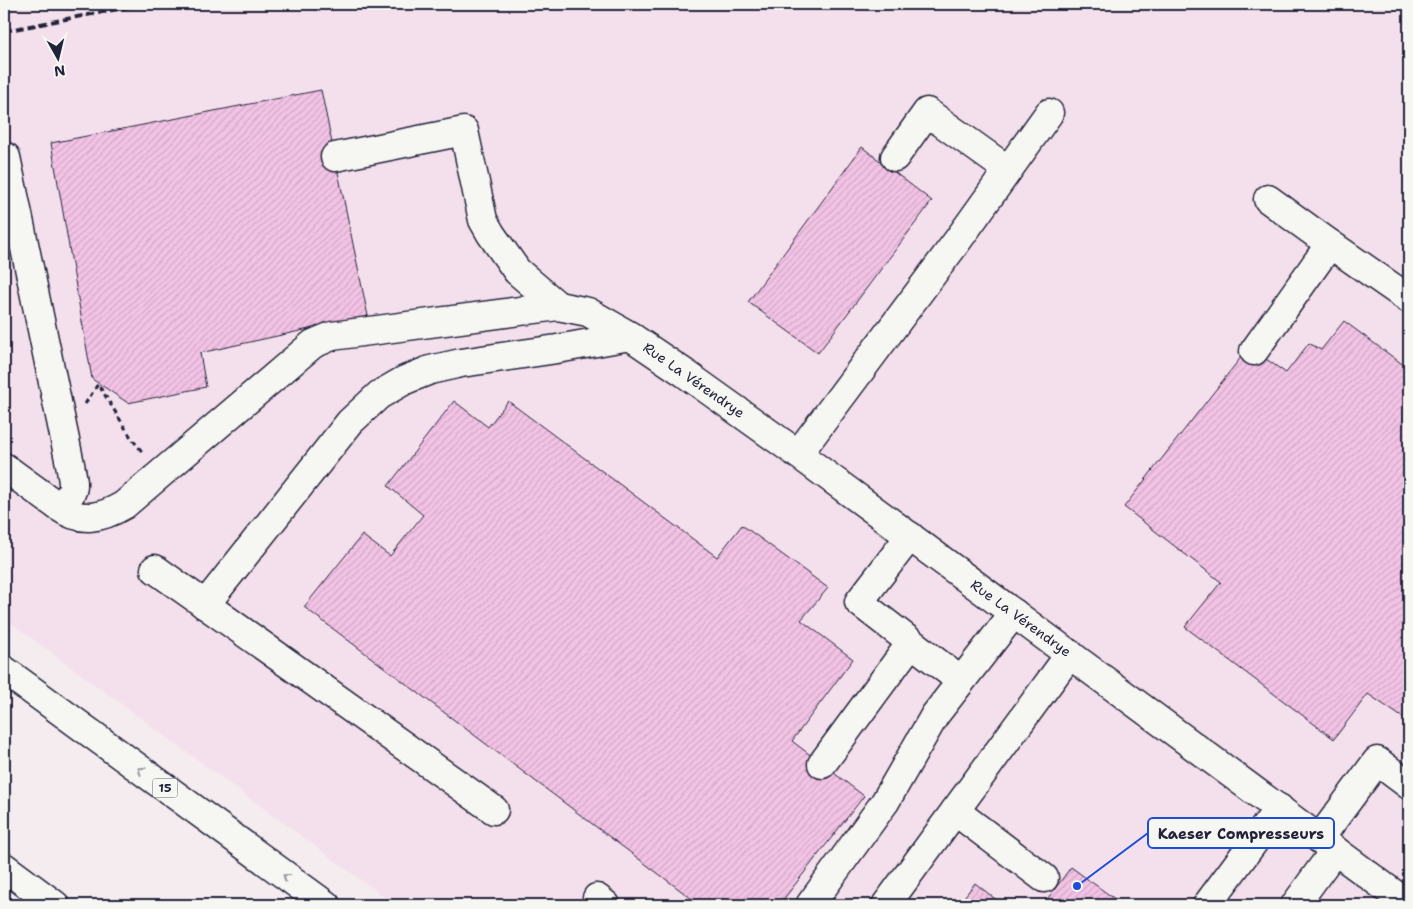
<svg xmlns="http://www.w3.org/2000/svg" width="1413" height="909" viewBox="0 0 1413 909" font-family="'Shantell Sans',sans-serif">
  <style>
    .built { fill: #f4e0ec }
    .building { fill: url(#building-hatch); stroke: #22223b }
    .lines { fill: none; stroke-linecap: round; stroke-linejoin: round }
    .minor-casing { stroke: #22223b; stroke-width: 31 }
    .highway-casing { stroke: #22223b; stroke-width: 31 }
    .path { stroke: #22223b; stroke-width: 3; stroke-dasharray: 5 4; stroke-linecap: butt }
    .minor { stroke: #f6f6f2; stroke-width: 28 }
    .highway { stroke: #f6f6f2; stroke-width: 28 }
    .rail { stroke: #22223b; stroke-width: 4; stroke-dasharray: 8 4; stroke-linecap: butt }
    .oneway { stroke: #9797a0 }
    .labels { text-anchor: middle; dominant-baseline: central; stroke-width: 5; stroke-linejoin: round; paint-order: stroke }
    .shield { fill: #f6f6f2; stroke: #626272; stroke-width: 1 }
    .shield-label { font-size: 12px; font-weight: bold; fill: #22223b }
    .street-label { font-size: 14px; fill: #22223b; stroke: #f6f6f2 }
    .leader { fill: none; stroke: #1d4ed8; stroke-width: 2 }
    .callout-dot { fill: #1d4ed8; stroke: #f6f6f2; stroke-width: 2 }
    .callout { fill: #f6f6f2; stroke: #1d4ed8; stroke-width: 2 }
    .callout-label { font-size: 15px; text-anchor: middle; font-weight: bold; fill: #22223b }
  </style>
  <defs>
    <pattern id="building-hatch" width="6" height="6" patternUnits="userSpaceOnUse" patternTransform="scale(1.25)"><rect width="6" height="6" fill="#f3c3e5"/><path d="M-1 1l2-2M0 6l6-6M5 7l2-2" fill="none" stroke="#d0a7c5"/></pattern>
  </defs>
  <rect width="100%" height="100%" fill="#f5ecef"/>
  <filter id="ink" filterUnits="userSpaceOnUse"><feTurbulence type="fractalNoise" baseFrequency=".02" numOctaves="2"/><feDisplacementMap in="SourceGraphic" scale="10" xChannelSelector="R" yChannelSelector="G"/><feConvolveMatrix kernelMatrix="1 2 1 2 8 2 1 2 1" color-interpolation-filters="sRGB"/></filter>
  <g filter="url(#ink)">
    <polygon class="built" points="4,4 1409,4 1409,905 395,905 4,618"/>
    <g class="building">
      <polygon points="321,90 368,316 200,353 206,387 128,403 92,379 51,143"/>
      <polygon points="862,147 932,201 818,353 748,302"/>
      <polygon points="1344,321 1409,369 1409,722 1368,694 1334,739 1185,627 1221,582 1124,507 1249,347 1286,373 1309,343 1321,350"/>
      <polygon points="454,401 488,427 508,401 717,557 742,525 828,588 801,620 853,659 792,741 864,796 779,905 700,905 304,607 362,535 390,556 423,515 388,486"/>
      <polygon points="1071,867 1123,905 1043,905"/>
      <polygon points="975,883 1003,905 958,905"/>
    </g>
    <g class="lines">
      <defs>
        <g id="minor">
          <path d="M 4,157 L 6,157 L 70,464 C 74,488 77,490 59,507 L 4,467"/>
          <polyline points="335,157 464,131 483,220 491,234 517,271 558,306"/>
          <polyline points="895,157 927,112 1008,170"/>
          <polyline points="1268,199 1330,244"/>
          <polyline points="1254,351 1330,244 1409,299"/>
          <polyline points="798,454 958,240 1049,113"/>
          <path d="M 59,507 C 81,523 102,518 124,505 L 313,344 L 332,336 L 558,306 L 588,312 L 630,336 L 686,374 L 798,454 L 1409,905"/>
          <polyline points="910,536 859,602 961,681"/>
          <polyline points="155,569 494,810"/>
          <polyline points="205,605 350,422 379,395 405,380 430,370 461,363 557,349 630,336"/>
          <polyline points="822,764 911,643"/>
          <polyline points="955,811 1044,878"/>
          <polyline points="1320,838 1377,761 1409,785"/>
          <polyline points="597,898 606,905"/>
          <polyline points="810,905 885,802 935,715 1014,613"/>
          <polyline points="886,905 1070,654"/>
          <polyline points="1207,905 1279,808"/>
          <polyline points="1295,905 1335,850"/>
        </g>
        <g id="highway">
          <polyline points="4,670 326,905"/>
          <polyline points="4,867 55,905"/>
        </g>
      </defs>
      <use href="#minor" class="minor-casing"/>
      <use href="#highway" class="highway-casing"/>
      <polyline class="path" points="85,404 98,384 132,439 144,454"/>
      <use href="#minor" class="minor"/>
      <use href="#highway" class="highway"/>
      <polyline class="rail" points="4,31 144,4"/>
    </g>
    <defs><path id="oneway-chevron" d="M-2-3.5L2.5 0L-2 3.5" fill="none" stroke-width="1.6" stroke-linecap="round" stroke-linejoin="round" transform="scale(1.25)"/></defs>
    <g class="oneway">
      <use href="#oneway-chevron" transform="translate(141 770) rotate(-144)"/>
      <use href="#oneway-chevron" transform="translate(286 877) rotate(-144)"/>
    </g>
  </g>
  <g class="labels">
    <rect class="shield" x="152.5" y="778.5" width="25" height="19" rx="4"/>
    <g class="shield-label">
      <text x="165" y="788">15</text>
    </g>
    <g class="street-label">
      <text transform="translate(694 380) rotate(35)">Rue La Vérendrye</text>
      <text transform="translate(1021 618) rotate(36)">Rue La Vérendrye</text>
    </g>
  </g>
  <path class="leader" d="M1077 886L1148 833"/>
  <circle class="callout-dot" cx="1077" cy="886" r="5"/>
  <rect class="callout" x="1148" y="818" width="186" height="30" rx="5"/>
  <g class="callout-label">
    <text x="1241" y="839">Kaeser Compresseurs</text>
  </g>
  <rect width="1413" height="909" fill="none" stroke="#f6f6f2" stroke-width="20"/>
  <rect x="10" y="10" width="1393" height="889" fill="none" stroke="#22223b" stroke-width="2" filter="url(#ink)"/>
  <g transform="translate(58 58) rotate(172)" stroke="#f6f6f2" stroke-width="4" paint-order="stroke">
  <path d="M0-4L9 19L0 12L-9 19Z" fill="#22223b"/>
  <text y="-8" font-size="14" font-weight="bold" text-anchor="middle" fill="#22223b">N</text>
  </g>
</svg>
